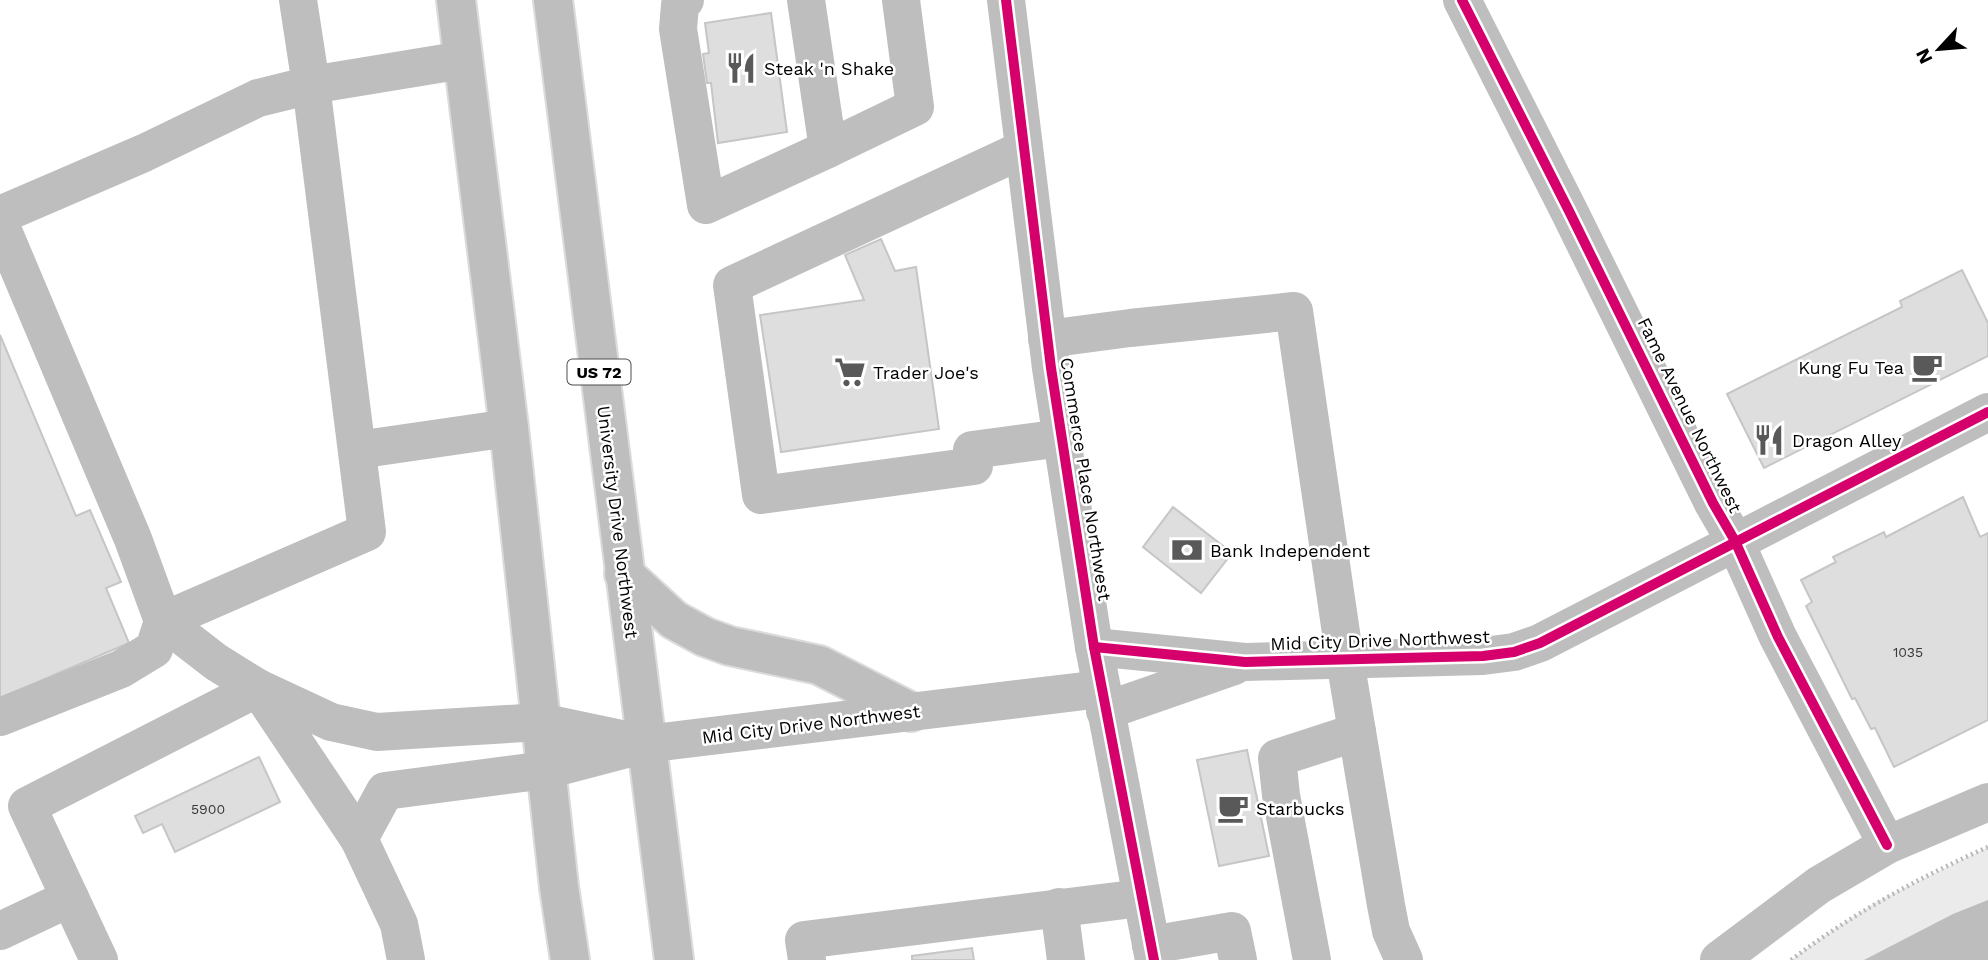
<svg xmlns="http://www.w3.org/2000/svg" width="1988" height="960" viewBox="0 0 1988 960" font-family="'Work Sans',sans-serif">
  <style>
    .green { fill: #ebebeb }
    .water { fill: #bdbdbd }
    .building { fill: #dedede; stroke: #c6c6c6; stroke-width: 2 }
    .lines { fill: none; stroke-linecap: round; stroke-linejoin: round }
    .highway-casing { stroke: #dbdbdb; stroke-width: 42 }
    .path { stroke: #b9b9b9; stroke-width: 4.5; stroke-dasharray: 2 3.5; stroke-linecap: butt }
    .minor { stroke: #bebebe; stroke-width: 38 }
    .highway { stroke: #bebebe; stroke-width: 38 }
    .cycleway-casing { stroke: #fff; stroke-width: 15 }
    .cycleway { stroke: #d6006c; stroke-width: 10 }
    .labels { text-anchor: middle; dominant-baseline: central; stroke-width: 5; stroke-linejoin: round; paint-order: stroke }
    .number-label { font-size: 14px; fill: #383838 }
    .shield { fill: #fff; stroke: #4c4c4c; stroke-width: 2 }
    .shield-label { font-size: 16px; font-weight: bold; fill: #000 }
    .poi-label { font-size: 18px; fill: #000; stroke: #fff; text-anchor: start }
    .street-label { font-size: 18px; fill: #000; stroke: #fff }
  </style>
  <rect width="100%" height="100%" fill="#fff"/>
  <polygon class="green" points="1988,847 1988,960 1791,960 1833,930 1880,900"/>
  <polygon class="water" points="1988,900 1988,960 1864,960 1953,914"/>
  <g class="building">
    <polygon points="771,13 787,132 718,143 711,83 707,83 703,54 709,53 705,23"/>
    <polygon points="881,239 895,271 916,267 939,429 781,452 760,315 864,300 845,255"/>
    <polygon points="1962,270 1988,323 1988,356 1764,468 1727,394 1902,307 1900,301"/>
    <polygon points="0,335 76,516 90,510 121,582 106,588 129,643 0,698"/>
    <polygon points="1963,497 1980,537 1988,533 1988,720 1894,767 1875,728 1871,729 1855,698 1852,699 1806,606 1812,602 1801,580 1836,562 1833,557 1884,532 1886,537"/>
    <polygon points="1173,507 1232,553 1201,593 1143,547"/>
    <polygon points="1247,750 1269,856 1219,866 1197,760"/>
    <polygon points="259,757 280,802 175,852 162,824 143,833 135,816"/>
    <polygon points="972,948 974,960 912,960 912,956"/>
  </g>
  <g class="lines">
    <defs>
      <g id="highway">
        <polyline points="456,0 509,428 559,887 570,960"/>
        <polyline points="553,0 674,960"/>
        <polyline points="624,574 674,620 705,637 730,646 819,665 911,712"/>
      </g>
    </defs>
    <use href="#highway" class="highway-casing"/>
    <path class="path" d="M 1791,960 C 1852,914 1918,878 1988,847"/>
    <g class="minor">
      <polyline points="685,0 680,5 678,29 706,205 828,149"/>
      <polyline points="806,0 828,149 915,107 901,0"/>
      <polyline points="1006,0 1051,368 1094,647 1154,960"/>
      <polyline points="1462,0 1569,211 1713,503 1735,541 1778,637 1887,845"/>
      <polyline points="1024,149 732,285 761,495 974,466 972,450 1062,438"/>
      <polyline points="0,215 144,153 258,98 311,85 463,60"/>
      <polyline points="0,224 133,539 163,621 216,662 258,688 359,839"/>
      <polyline points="1047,339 1130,328 1294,311 1345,660 1386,905 1391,931 1404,960"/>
      <polyline points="357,450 509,428"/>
      <polyline points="1094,647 1245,662 1483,656 1514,652 1540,643 1988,412"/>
      <polyline points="1105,711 1234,666"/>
      <polyline points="0,717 121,669 154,649 163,621 367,532 311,85 298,0"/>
      <polyline points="1059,907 1066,960"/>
      <polyline points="0,931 70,898"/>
      <polyline points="1151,945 1232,931 1238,960"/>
      <polyline points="99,960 27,806 258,688 331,722 377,732 541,722 636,742"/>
      <polyline points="406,960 399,924 359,839 385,791 546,770 645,744 1101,689"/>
      <polyline points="807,960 804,940 1141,898"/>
      <polyline points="1312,960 1281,795 1277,758 1357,732"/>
      <polyline points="1719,960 1819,885 1887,845 1988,802"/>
    </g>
    <use href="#highway" class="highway"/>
    <defs>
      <g id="cycleway">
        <polyline points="1006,0 1051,368 1094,647 1154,960"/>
        <polyline points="1462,0 1569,211 1713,503 1735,541 1778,637 1887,845"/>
        <polyline points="1094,647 1245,662 1483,656 1514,652 1540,643 1988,412"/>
      </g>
    </defs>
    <use href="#cycleway" class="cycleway-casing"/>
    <use href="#cycleway" class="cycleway"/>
  </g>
  <defs>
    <symbol id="restaurant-bare" viewBox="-9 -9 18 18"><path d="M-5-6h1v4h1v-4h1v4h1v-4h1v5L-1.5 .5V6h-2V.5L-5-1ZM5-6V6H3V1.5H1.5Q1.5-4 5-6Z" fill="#595959" stroke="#fff" stroke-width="2.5" paint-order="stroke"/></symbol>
    <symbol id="cafe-bare" viewBox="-9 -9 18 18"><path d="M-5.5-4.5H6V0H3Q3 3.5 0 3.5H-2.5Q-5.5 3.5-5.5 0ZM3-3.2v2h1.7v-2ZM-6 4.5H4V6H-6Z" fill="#595959" stroke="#fff" stroke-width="2.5" paint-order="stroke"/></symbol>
    <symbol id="supermarket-bare" viewBox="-9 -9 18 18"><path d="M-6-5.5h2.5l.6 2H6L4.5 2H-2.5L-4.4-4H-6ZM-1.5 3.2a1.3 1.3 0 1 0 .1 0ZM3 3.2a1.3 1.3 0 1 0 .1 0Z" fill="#595959" stroke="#fff" stroke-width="2.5" paint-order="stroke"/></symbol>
    <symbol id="bank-bare" viewBox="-9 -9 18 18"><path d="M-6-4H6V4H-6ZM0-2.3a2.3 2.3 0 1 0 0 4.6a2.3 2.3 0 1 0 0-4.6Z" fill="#595959" stroke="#fff" stroke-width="2.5" paint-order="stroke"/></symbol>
  </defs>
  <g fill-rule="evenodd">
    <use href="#restaurant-bare" x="719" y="46" width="44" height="44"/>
    <use href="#cafe-bare" x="1905" y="345" width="44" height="44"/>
    <use href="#supermarket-bare" x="828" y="350" width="44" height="44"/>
    <use href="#restaurant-bare" x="1747" y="418" width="44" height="44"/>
    <use href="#bank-bare" x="1165" y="528" width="44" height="44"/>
    <use href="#cafe-bare" x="1211" y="786" width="44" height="44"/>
  </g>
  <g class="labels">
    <g class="number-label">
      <text x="1908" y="652">1035</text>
      <text x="208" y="809">5900</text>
    </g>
    <rect class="shield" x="567.5" y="359.5" width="63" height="25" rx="5"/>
    <g class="shield-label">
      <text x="599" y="372">US 72</text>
    </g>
    <g class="poi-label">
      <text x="764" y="68">Steak 'n Shake</text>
      <text x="1904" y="367" text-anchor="end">Kung Fu Tea</text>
      <text x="873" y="372">Trader Joe's</text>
      <text x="1792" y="440">Dragon Alley</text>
      <text x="1210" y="550">Bank Independent</text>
      <text x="1256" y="808">Starbucks</text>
    </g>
    <g class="street-label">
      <text transform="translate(1690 415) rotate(64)">Fame Avenue Northwest</text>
      <text transform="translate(1086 479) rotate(81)">Commerce Place Northwest</text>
      <text transform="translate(618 522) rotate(83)">University Drive Northwest</text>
      <text transform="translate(1380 640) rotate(-2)">Mid City Drive Northwest</text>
      <text transform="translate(811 724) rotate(-7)">Mid City Drive Northwest</text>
    </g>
  </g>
  <g transform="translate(1939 49) rotate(244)" stroke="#ffffff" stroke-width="5" paint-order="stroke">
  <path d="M0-5L12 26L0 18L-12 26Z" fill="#000000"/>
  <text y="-10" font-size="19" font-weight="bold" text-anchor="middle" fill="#000000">N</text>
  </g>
</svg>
